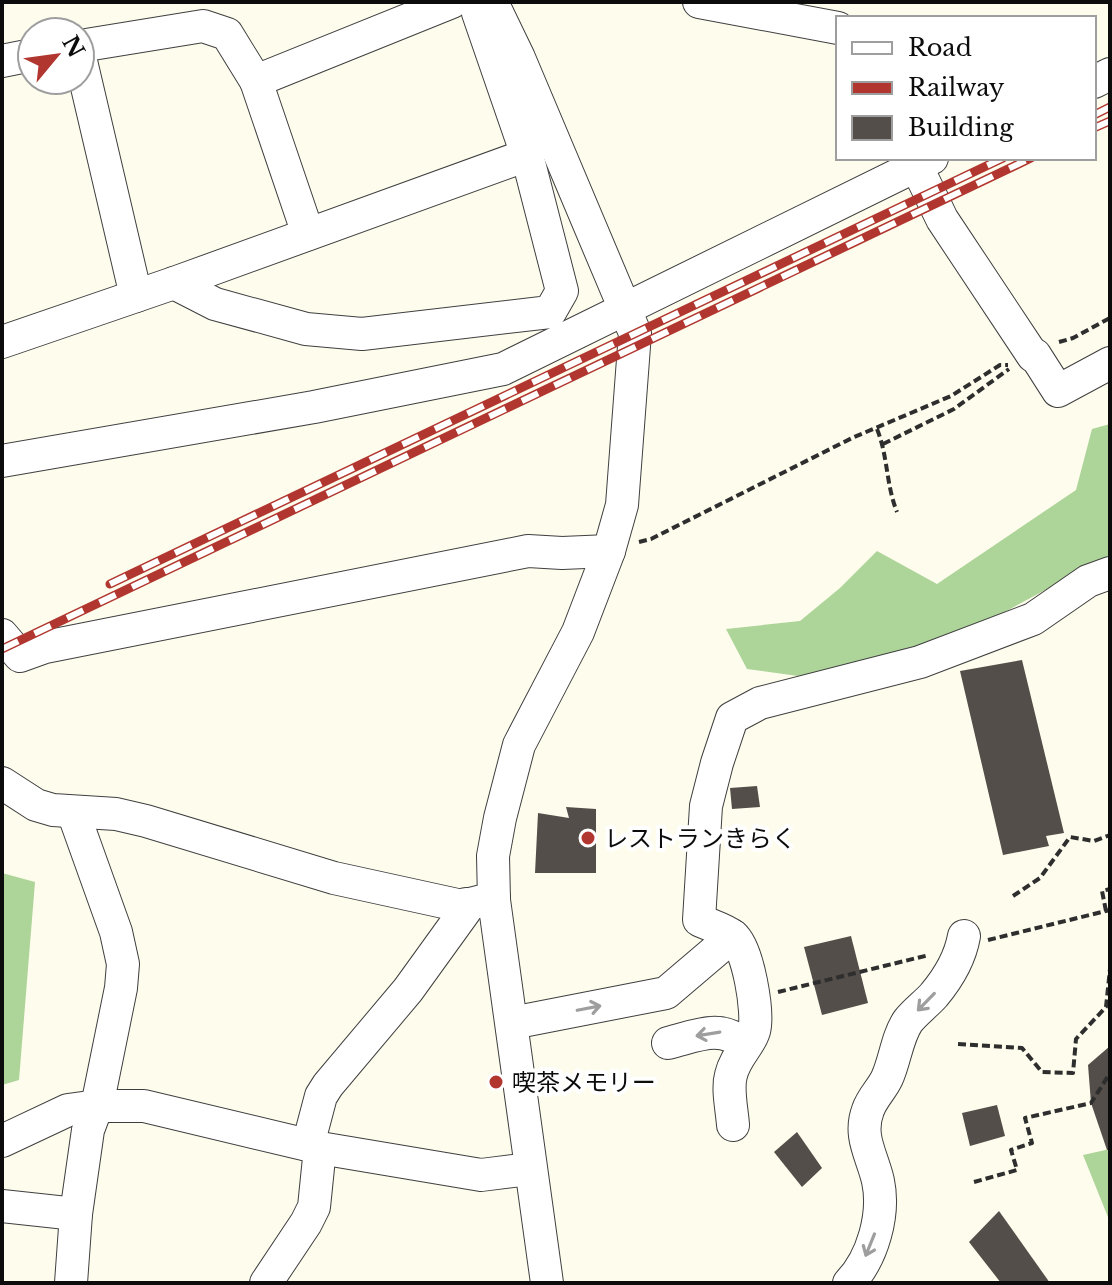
<svg xmlns="http://www.w3.org/2000/svg" width="1112" height="1285" viewBox="0 0 1112 1285" font-family="'Libre Baskerville','Noto Sans JP',serif">
  <style>
    .forest { fill: #add499 }
    .building { fill: #534e49 }
    .lines { fill: none; stroke-linecap: round; stroke-linejoin: round }
    .minor-casing { stroke: #3f3f3f; stroke-width: 34 }
    .path { stroke: #2e2e2e; stroke-width: 4; stroke-dasharray: 8 4; stroke-linecap: butt }
    .minor { stroke: #fff; stroke-width: 32 }
    .rail-casing { stroke: #b1362f; stroke-width: 9 }
    .rail { stroke: #fff; stroke-width: 6; stroke-dasharray: 18; stroke-linecap: butt }
    .oneway { stroke: #9e9e9e }
    .poi-dot { fill: #b1362f; stroke: #fff; stroke-width: 3 }
    .labels { text-anchor: middle; dominant-baseline: central; stroke-width: 8; stroke-linejoin: round; paint-order: stroke }
    .poi-label { font-size: 24px; fill: #0c0c0c; stroke: #fff; text-anchor: start }
  </style>
  <rect width="100%" height="100%" fill="#fefcec"/>
  <g class="forest">
    <polygon points="1110,424 1110,555 975,628 864,663 798,676 747,669 726,629 800,621 840,588 877,551 937,584 1076,490 1092,429"/>
    <polygon points="2,873 35,882 19,1080 2,1085"/>
    <polygon points="1110,1149 1110,1222 1083,1155"/>
  </g>
  <g class="building">
    <polygon points="1022,660 1064,833 1046,836 1049,846 1003,855 960,671"/>
    <polygon points="757,786 760,807 732,809 730,788"/>
    <polygon points="566,807 596,809 596,873 535,873 538,813 569,818"/>
    <polygon points="851,936 868,1003 822,1015 804,947"/>
    <polygon points="1110,1046 1110,1150 1107,1150 1091,1103 1088,1065"/>
    <polygon points="997,1105 1005,1136 970,1146 962,1113"/>
    <polygon points="797,1132 822,1168 802,1187 774,1152"/>
    <polygon points="999,1211 1050,1283 1001,1283 969,1242"/>
  </g>
  <g class="lines">
    <defs>
      <g id="minor">
        <polyline points="492,2 519,58 635,333 622,505 609,551 578,632 519,745 500,818 493,856 494,900 547,1283"/>
        <polyline points="699,2 838,28"/>
        <polyline points="80,46 203,26 227,34 256,81 452,2"/>
        <polyline points="80,57 136,296"/>
        <polyline points="2,61 32,55"/>
        <polyline points="256,81 308,234"/>
        <polyline points="1094,82 1110,74"/>
        <polyline points="916,165 942,219 1033,356"/>
        <polyline points="174,283 215,304 306,329 362,334 550,312 562,291 527,155 478,13"/>
        <polyline points="2,342 174,283 527,155"/>
        <polyline points="1035,355 1058,391 1110,363"/>
        <polyline points="2,461 314,407 503,369 932,158"/>
        <polyline points="2,635 20,656 45,647 528,551 562,553 609,551"/>
        <polyline points="2,783 36,805 53,810 116,814 146,821 334,878 462,906 494,898"/>
        <polyline points="512,1023 666,993 733,936"/>
        <path d="M 668,1043 C 697,1036 720,1023 745,1045"/>
        <path d="M 733,1125 C 732,1110 727,1089 731,1075 C 735,1057 750,1045 754,1031 C 759,1013 748,948 733,936 C 724,929 709,925 699,920 L 706,806 L 717,763 L 732,718 L 760,703 L 920,662 L 1033,619 L 1088,581 L 1110,573"/>
        <polyline points="2,1141 68,1110 97,1106 144,1106 320,1148 481,1175 530,1169"/>
        <polyline points="308,1145 321,1096 328,1085 408,990 465,911 466,904"/>
        <polyline points="2,1206 76,1214"/>
        <polyline points="71,1283 76,1214 88,1130 97,1106 121,988 123,964 116,932 73,812"/>
        <polyline points="266,1283 306,1223 314,1207 320,1148"/>
        <path d="M 849,1283 C 873,1258 885,1214 878,1181 C 872,1155 858,1136 868,1110 C 872,1098 882,1089 887,1078 C 895,1061 897,1037 908,1021 C 915,1012 926,1004 934,995 C 949,977 960,959 964,936"/>
      </g>
    </defs>
    <use href="#minor" class="minor-casing"/>
    <g class="path">
      <polyline points="1059,342 1073,338 1110,318"/>
      <path d="M 877,429 C 888,456 886,485 897,512"/>
      <polyline points="883,444 954,409 1009,369"/>
      <polyline points="639,542 651,539 852,438 951,396 1000,365 1008,365"/>
      <polyline points="1013,896 1040,878 1070,837 1094,841 1110,835"/>
      <polyline points="1106,911 1102,891 1110,889"/>
      <polyline points="988,940 1110,910"/>
      <polyline points="778,992 929,955"/>
      <polyline points="958,1044 1022,1048 1042,1072 1073,1073 1076,1039 1106,1007 1110,969"/>
      <polyline points="974,1182 1017,1170 1011,1150 1032,1143 1025,1118 1091,1103 1110,1073"/>
    </g>
    <use href="#minor" class="minor"/>
    <defs>
      <g id="rail">
        <polyline points="1094,115 1110,107"/>
        <polyline points="1094,128 1110,121"/>
        <polyline points="110,584 1003,158"/>
        <polyline points="2,649 1031,158"/>
      </g>
    </defs>
    <use href="#rail" class="rail-casing"/>
    <use href="#rail" class="rail"/>
  </g>
  <defs><path id="oneway-shaft" d="M-6 0H5M1.5-3L5.5 0L1.5 3" fill="none" stroke-width="1.6" stroke-linecap="round" stroke-linejoin="round" transform="scale(2)"/></defs>
  <g class="oneway">
    <use href="#oneway-shaft" transform="translate(926 1002) rotate(134)"/>
    <use href="#oneway-shaft" transform="translate(589 1008) rotate(-11)"/>
    <use href="#oneway-shaft" transform="translate(708 1034) rotate(171)"/>
    <use href="#oneway-shaft" transform="translate(870 1245) rotate(112)"/>
  </g>
  <g class="poi-dot">
    <circle cx="588" cy="838" r="8"/>
    <circle cx="496" cy="1082" r="8"/>
  </g>
  <g class="labels">
    <g class="poi-label">
      <text x="604" y="838">レストランきらく</text>
      <text x="512" y="1082">喫茶メモリー</text>
    </g>
  </g>
  <rect width="1112" height="1285" fill="none" stroke="#0c0c0c" stroke-width="8"/>
  <rect x="836" y="16" width="260" height="144" fill="#ffffff" stroke="#9e9e9e" stroke-width="2"/>
  <rect x="852" y="42" width="40" height="12" fill="#ffffff" stroke="#9e9e9e" stroke-width="2"/>
  <text x="908" y="56" font-size="24" fill="#0c0c0c">Road</text>
  <rect x="852" y="82" width="40" height="12" fill="#b1362f" stroke="#9e9e9e" stroke-width="2"/>
  <text x="908" y="96" font-size="24" fill="#0c0c0c">Railway</text>
  <rect x="852" y="116" width="40" height="24" fill="#534e49" stroke="#9e9e9e" stroke-width="2"/>
  <text x="908" y="136" font-size="24" fill="#0c0c0c">Building</text>
  <g transform="translate(56 56) rotate(61)"><circle r="38" fill="#ffffff" stroke="#9e9e9e" stroke-width="2"/>
  <path d="M0-6L14 30L0 20L-14 30Z" fill="#b1362f"/>
  <text y="-12" font-size="22" font-weight="bold" text-anchor="middle" fill="#0c0c0c">N</text>
  </g>
</svg>
